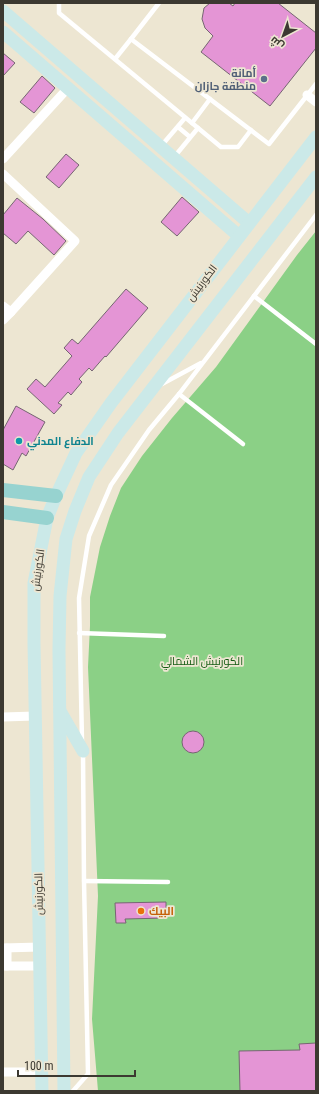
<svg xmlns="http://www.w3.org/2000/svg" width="319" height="1094" viewBox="0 0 319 1094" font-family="'Roboto Condensed',Cairo,sans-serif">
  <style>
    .green { fill: #8bd086 }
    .building { fill: #e495d5; stroke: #766672 }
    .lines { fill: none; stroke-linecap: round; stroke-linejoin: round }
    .lane { stroke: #fff; stroke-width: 4.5 }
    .street { stroke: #fff; stroke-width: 9 }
    .secondary { stroke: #cbe9e8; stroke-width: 13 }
    .primary { stroke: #97d3d0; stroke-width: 14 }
    .service-dot { fill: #5c6f8a; stroke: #ede6d2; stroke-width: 1.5 }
    .culture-dot { fill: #0f9aa8; stroke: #ede6d2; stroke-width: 1.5 }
    .food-dot { fill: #e8710a; stroke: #ede6d2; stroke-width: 1.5 }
    .labels { text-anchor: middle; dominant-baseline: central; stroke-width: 3.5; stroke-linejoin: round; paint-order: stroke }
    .service-label { font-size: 11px; font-weight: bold; fill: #4e5e75; stroke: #ede6d2; text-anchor: end }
    .street-label { font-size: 11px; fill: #3c3931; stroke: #ede6d2 }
    .culture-label { font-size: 11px; font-weight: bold; fill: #0d838f; stroke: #ede6d2; text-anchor: start }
    .park-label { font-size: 11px; fill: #145b13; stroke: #ede6d2 }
    .food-label { font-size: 11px; font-weight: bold; fill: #c56008; stroke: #ede6d2; text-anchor: start }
  </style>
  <rect width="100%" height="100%" fill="#ede6d2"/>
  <polygon class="green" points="316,231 316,1091 98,1091 92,1019 98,896 88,667 90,626 90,597 100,547 110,516 121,488 142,456 172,418 216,367 297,255"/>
  <g class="building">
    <polygon points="210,3 229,3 233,6 235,3 278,3 316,33 316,48 270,106 201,52 213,36 205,28 202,19 204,8"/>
    <polygon points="3,53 15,63 3,76"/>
    <polygon points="42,76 55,88 34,113 20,102"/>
    <polygon points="66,154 79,165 59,188 46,177"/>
    <polygon points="182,197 199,212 177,236 161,222"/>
    <polygon points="17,198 43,219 66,241 54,255 28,231 16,244 3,233 3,215"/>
    <polygon points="126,289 148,308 106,357 105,356 92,371 89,368 79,379 82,382 71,395 68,392 58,403 62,405 54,414 27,389 36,379 45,387 72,356 64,348 72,339 78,344"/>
    <polygon points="16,406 45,422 26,456 22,453 13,470 3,464 3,430"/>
    <circle cx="193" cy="742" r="11"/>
    <polygon points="166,902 166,918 125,919 126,923 116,923 115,903"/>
    <polygon points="316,1043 316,1091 240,1091 239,1051 300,1050 299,1044"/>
  </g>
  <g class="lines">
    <g class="lane">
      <polyline points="59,3 59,13 221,147 238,147 251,130"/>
      <polyline points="159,3 131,39 269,144 316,84"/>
      <polyline points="115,59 131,39"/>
      <polyline points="192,123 210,99"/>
      <polyline points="178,127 190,137"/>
      <polyline points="162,145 185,118"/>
      <polyline points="175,156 198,128"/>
      <polyline points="254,296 316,344"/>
      <polyline points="162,384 201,363"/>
      <polyline points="179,394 243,444"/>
      <polyline points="79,633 164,636"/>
      <polyline points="82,741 79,598 89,536 111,485 149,430 179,394 316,215"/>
      <polyline points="84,881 168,882"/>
      <polyline points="73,1091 88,1074 84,881 83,752"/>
    </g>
    <g class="street">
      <polyline points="307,95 316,102"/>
      <polyline points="3,159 68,88"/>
      <polyline points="3,174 75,241 11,312 3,306"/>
      <polyline points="3,320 11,312"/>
      <polyline points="3,717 35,716"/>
      <polyline points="3,948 40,947"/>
      <polyline points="7,948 7,966"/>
      <polyline points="3,966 40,966"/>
      <polyline points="3,1072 42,1072"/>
    </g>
    <g class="secondary">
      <polyline points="3,11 249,223"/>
      <polyline points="3,32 239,236"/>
      <polyline points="60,711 83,751"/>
      <polyline points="42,1091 34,643 34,583 47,518 56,496 76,453 111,403 316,137"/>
      <polyline points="64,1091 59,650 60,596 66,539 75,511 89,477 118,433 316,177"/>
    </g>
    <g class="primary">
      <polyline points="3,490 56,496"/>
      <polyline points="3,512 47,518"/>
    </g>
  </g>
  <circle class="service-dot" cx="264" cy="79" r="4"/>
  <circle class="culture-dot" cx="19" cy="441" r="4"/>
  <circle class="food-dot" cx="141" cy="911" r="4"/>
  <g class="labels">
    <g class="service-label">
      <text x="256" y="73">أمانة<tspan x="256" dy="13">منطقة جازان</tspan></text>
    </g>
    <g class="street-label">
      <text transform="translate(202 283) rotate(-53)">الكورنيش</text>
      <text transform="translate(38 570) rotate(-82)">الكورنيش</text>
      <text transform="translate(39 894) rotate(-91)">الكورنيش</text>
    </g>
    <g class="culture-label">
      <text x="27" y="441">الدفاع المدني</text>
    </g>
    <g class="park-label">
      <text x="202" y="661">الكورنيش الشمالي</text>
    </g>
    <g class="food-label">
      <text x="149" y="911">البيك</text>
    </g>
  </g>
  <rect width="319" height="1094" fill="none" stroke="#3c3931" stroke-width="8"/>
  <g transform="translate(283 36) rotate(221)" stroke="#ede6d2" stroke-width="3" paint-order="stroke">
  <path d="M0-3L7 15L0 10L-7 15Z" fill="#3c3931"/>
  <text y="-6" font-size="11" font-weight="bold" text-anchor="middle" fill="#3c3931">ش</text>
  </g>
  <path d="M18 1070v6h117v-6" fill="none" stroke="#3c3931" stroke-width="2"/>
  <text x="24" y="1070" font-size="12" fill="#3c3931" stroke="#ede6d2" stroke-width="3" paint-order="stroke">100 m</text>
</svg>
